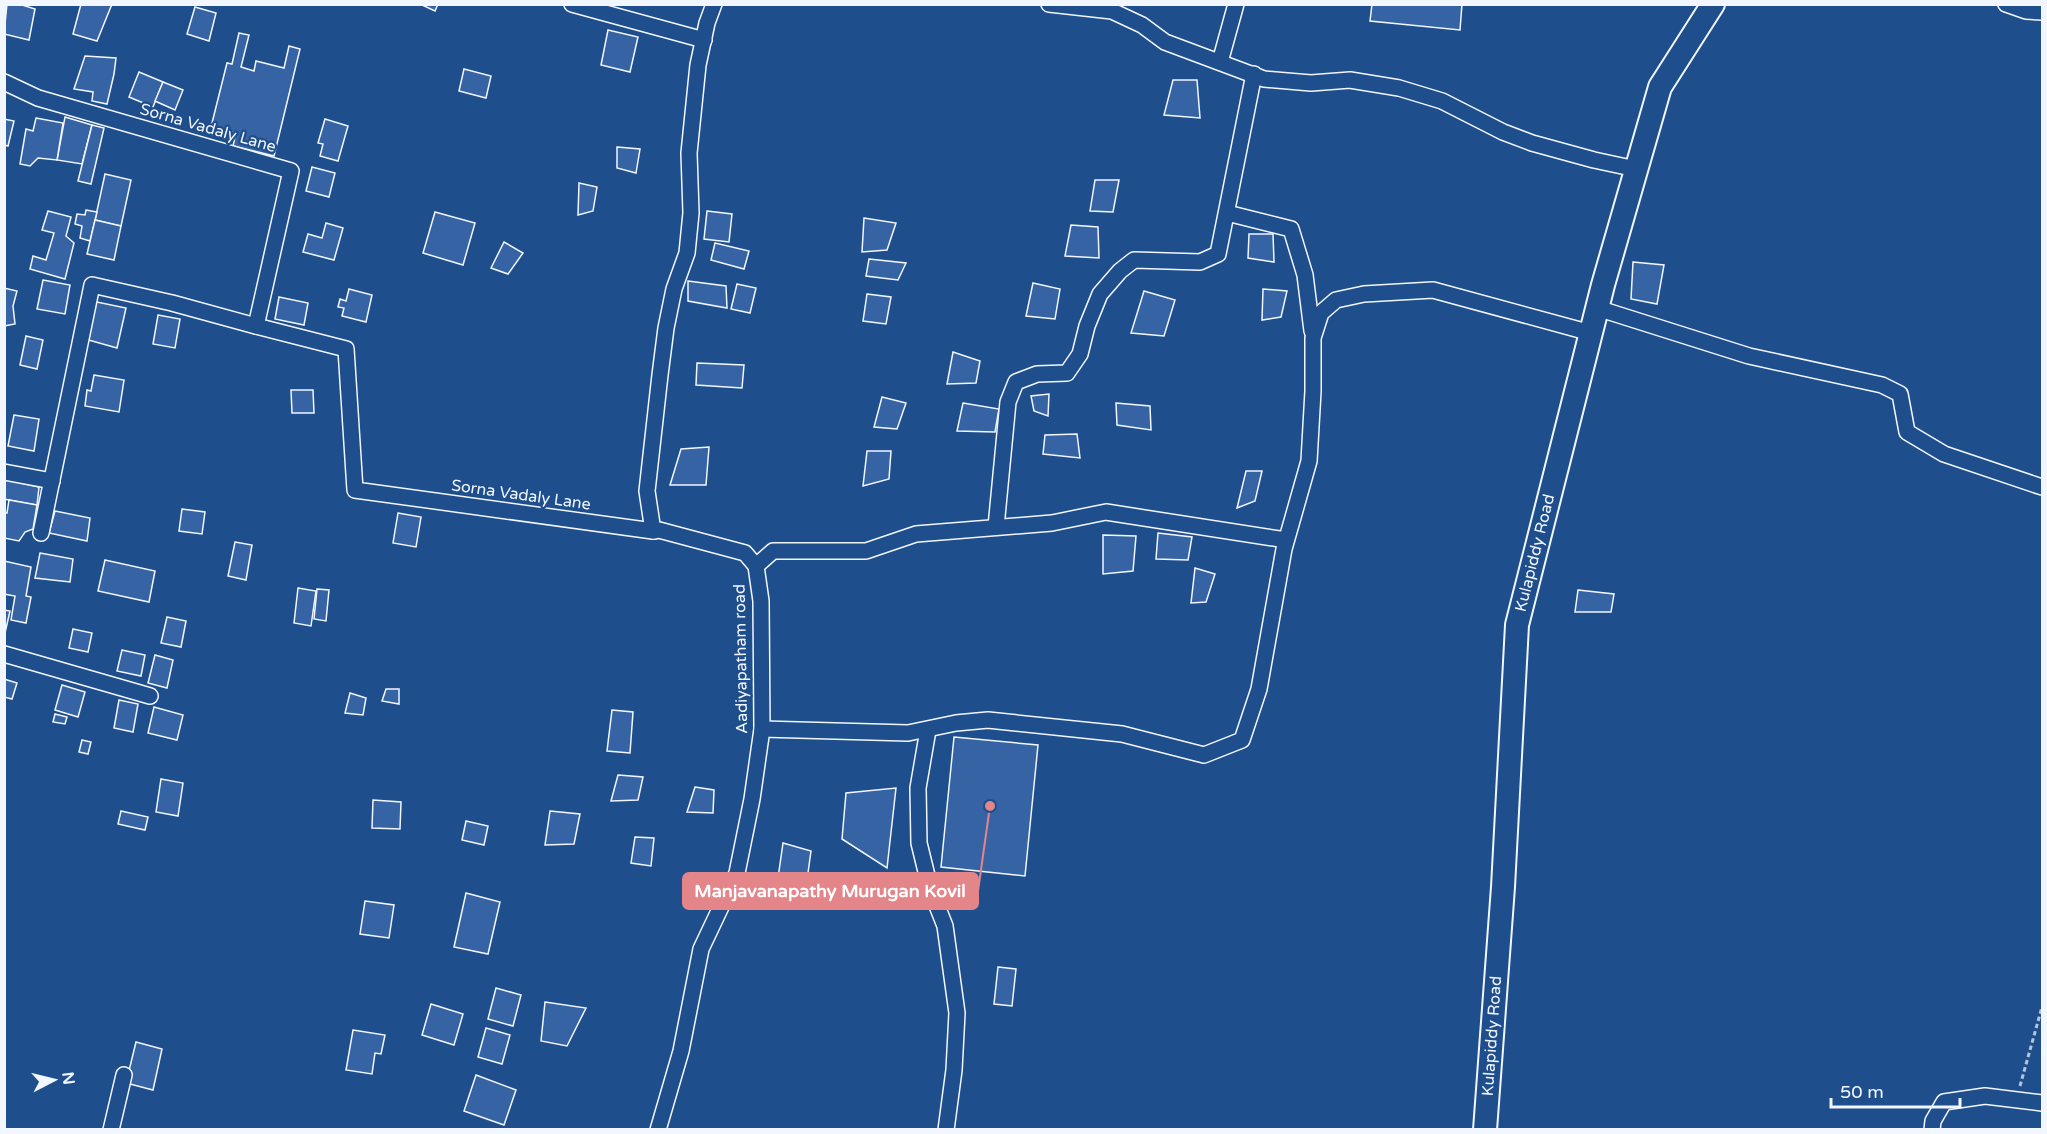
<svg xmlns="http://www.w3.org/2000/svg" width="2047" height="1134" viewBox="0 0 2047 1134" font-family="'Varela Round',sans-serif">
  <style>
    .building { fill: #3563a3; stroke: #f2f6ff; stroke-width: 1.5 }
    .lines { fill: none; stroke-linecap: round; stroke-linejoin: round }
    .street-casing { stroke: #f2f6ff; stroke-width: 18 }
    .secondary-casing { stroke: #f2f6ff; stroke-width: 26 }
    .path { stroke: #b3c4dc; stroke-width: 3; stroke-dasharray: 4.5 3; stroke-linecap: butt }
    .street { stroke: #1f4e8c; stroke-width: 15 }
    .secondary { stroke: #1f4e8c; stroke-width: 22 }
    .labels { text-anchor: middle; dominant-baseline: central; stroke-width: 4.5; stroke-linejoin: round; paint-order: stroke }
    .street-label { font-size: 16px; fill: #f2f6ff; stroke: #1f4e8c }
    .leader { fill: none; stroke: #e38589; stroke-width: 2 }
    .callout-dot { fill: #e38589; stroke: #1f4e8c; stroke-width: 2 }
    .callout { fill: #e38589; stroke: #e38589; stroke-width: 2 }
    .callout-label { font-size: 18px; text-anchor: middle; font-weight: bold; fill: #fff }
  </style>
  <rect width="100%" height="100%" fill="#1f4e8c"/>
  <g class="building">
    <polygon points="7,4 19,4 35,9 29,40 4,34"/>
    <polygon points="81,4 112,4 97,41 73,34"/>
    <polygon points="420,4 438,4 435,11"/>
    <polygon points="1372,4 1462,4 1460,30 1370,21"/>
    <polygon points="195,7 216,13 209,41 187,34"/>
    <polygon points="608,30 638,37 630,72 601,65"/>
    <polygon points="239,33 249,35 241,67 254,71 256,61 284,68 289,46 300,49 274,156 233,146 236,133 211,127 227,63 232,64"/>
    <polygon points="85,56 116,58 114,74 107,104 92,101 93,92 74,89"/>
    <polygon points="464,69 491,76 486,98 459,91"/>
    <polygon points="139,72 163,82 153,107 129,97"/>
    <polygon points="1173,80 1197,80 1200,118 1164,115"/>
    <polygon points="163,82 183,90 175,110 155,101"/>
    <polygon points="65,117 92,125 82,164 57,160"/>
    <polygon points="36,118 63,123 57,160 38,158 30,166 20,164 26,129 33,131"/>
    <polygon points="4,119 14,121 8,146 4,145"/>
    <polygon points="325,119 348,126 338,161 320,156 323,144 318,143"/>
    <polygon points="92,125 104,128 91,184 78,181"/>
    <polygon points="617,147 640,149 636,173 617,168"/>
    <polygon points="312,167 335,173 329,197 306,191"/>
    <polygon points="105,174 131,180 121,226 95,220"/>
    <polygon points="1095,180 1119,180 1113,212 1090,211"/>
    <polygon points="579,183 597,187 593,211 578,215"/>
    <polygon points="86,210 97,212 90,241 80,238 82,226 75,224 77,214 85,215"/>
    <polygon points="48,211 71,217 66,236 74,243 65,279 30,269 33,256 46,260 54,233 42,230"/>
    <polygon points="707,211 732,214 729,242 704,239"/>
    <polygon points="435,212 475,223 463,265 423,253"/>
    <polygon points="864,218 896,223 887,250 862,252"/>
    <polygon points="95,220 121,226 114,260 87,254"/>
    <polygon points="326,223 343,228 334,260 303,252 308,234 322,238"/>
    <polygon points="1071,225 1098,227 1099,258 1065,256"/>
    <polygon points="1249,234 1273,234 1274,262 1248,258"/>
    <polygon points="504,242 523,253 508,274 491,268"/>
    <polygon points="715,243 749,251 744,269 711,260"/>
    <polygon points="869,259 906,263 898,280 866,276"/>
    <polygon points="1633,262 1664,265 1657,304 1631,299"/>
    <polygon points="43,280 70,285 65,314 37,309"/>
    <polygon points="688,281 726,286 727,308 688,301"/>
    <polygon points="1033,283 1060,289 1055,319 1026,316"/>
    <polygon points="737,284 756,288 750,313 731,309"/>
    <polygon points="4,288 17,291 13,306 15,324 4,326"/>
    <polygon points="349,289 372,295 366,322 342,316 344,308 338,307 340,299 346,301"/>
    <polygon points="1263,289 1287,291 1281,317 1262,320"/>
    <polygon points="1144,291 1175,300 1164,336 1131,333"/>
    <polygon points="867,294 891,297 886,324 863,321"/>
    <polygon points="279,297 308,303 304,325 275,319"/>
    <polygon points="92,301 126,308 117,348 85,339"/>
    <polygon points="158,315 180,319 175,348 153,344"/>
    <polygon points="26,336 43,340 37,369 20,365"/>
    <polygon points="953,352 980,361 976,383 947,384"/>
    <polygon points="697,363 744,365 742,388 696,385"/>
    <polygon points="94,375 124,380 119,412 85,406 87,390 91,391"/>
    <polygon points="291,390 313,390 314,413 292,413"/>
    <polygon points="1049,394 1048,416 1034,411 1031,396"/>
    <polygon points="882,397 906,403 897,429 874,427"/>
    <polygon points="963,403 999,409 995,432 957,431"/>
    <polygon points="1116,403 1150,406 1151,430 1117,425"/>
    <polygon points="14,415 39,419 34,451 8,446"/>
    <polygon points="1077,434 1080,458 1043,454 1045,435"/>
    <polygon points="709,447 706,485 670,485 681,449"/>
    <polygon points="867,451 891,451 889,479 863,486"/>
    <polygon points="1246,471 1262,471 1255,501 1237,508"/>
    <polygon points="4,479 39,487 37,505 4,499"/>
    <polygon points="9,500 37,505 33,529 25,532 19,541 4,538 4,512 7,513"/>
    <polygon points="182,509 205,512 202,534 179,531"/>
    <polygon points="55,511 90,518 87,541 49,533"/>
    <polygon points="398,513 421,517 416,547 393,543"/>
    <polygon points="1158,533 1192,537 1188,560 1156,559"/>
    <polygon points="1103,535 1136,536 1133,571 1103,574"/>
    <polygon points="235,542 252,545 246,580 228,576"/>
    <polygon points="40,553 73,559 70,582 35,578"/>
    <polygon points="105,560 155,571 149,602 98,591"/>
    <polygon points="4,561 31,567 26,596 31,597 26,623 11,620 15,596 4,594"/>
    <polygon points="1195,568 1215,574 1206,602 1191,603"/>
    <polygon points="298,588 316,591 311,626 294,623"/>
    <polygon points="317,589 329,590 326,621 314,619"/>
    <polygon points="1578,590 1614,594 1611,612 1575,612"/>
    <polygon points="4,610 10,611 5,633 4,633"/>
    <polygon points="167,617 186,621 181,647 161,643"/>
    <polygon points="73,629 92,633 88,652 69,648"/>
    <polygon points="122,650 145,655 141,676 117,671"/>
    <polygon points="155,655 173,660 167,688 148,683"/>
    <polygon points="4,679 17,683 12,699 4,697"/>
    <polygon points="62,685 85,692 78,717 55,710"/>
    <polygon points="386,689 399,689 399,704 382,701"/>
    <polygon points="350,693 366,698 363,715 345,713"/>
    <polygon points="119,700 138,704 133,732 114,728"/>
    <polygon points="154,707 183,715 177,740 148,733"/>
    <polygon points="612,710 633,712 630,753 607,751"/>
    <polygon points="55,714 67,717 65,724 53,722"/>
    <polygon points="954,737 1038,745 1025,876 941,867"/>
    <polygon points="82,740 91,742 88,754 79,752"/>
    <polygon points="618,775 643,777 638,800 611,801"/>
    <polygon points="161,779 183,783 178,816 156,812"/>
    <polygon points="695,787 714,790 713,813 687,812"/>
    <polygon points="896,788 887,868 842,839 846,793"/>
    <polygon points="373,800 401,802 400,829 372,828"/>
    <polygon points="121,811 148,817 145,830 118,824"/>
    <polygon points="550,811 580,814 574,844 545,845"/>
    <polygon points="466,821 488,826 484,845 462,840"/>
    <polygon points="635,837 654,838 651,866 631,863"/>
    <polygon points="783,843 811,851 807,880 778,878"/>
    <polygon points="466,893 500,902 488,954 454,947"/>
    <polygon points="365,901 394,905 389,938 360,934"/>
    <polygon points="998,967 1016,969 1012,1006 994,1004"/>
    <polygon points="496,988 521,995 513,1026 488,1019"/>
    <polygon points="545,1002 586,1008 567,1046 541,1041"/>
    <polygon points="431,1004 463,1014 454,1045 422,1035"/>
    <polygon points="486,1028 510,1035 502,1064 478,1057"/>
    <polygon points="353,1030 385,1035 381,1054 375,1053 372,1074 346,1070"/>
    <polygon points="136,1042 162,1049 153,1090 126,1083"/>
    <polygon points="476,1075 516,1090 504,1125 464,1111"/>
  </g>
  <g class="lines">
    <defs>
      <g id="street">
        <polyline points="572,4 704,40"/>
        <polyline points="1049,4 1112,11 1142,25 1165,42 1264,79 1311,83 1350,80 1399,88 1442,101 1503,132 1532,143 1594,160 1636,169"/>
        <polyline points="2006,4 2026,11 2042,12"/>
        <polyline points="1220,62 1236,4"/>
        <polyline points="4,82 38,98 291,171 256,326 346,349 355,490 653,531"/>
        <polyline points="1227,213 1291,229 1305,275 1312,331"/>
        <polyline points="1597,308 1749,356 1882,385 1900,394 1907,432 1944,454 2042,487"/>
        <polyline points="4,472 52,481"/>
        <polyline points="996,527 1008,402 1016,382 1037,374 1067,373 1080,354 1087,326 1100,294 1120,271 1134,260 1200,262 1218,254 1254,74"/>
        <polyline points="41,533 92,285 172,303 256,326"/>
        <polyline points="756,566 773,551 866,551 916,534 1052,523 1106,512 1286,540"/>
        <polyline points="4,654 150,696"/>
        <polyline points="762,729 908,733 956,723 988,720 1122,734 1204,755 1242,740 1259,689 1284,549 1309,461 1313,391 1313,338 1321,313 1336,300 1364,294 1433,290 1591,333"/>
        <polyline points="928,730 918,788 919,843 930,888 945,926 957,1013 954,1070 946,1130"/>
        <polyline points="111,1130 124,1075"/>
        <polyline points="658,1130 681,1051 701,949 737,873 752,799 762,729 761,601 756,566 745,553 659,530 653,531 647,491 660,375 666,328 674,289 687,253 691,213 689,153 698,65 707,23 714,4"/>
        <polyline points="1932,1130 1933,1121 1944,1102 1985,1096 2042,1103"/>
      </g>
      <polyline id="secondary" points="1485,1130 1503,887 1517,625 1603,285 1660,87 1713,4"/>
    </defs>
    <use href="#street" class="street-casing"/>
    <use href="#secondary" class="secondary-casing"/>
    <polyline class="path" points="2020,1086 2042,1007"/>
    <use href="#street" class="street"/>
    <use href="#secondary" class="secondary"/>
  </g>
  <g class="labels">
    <g class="street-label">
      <text transform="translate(208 128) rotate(16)">Sorna Vadaly Lane</text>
      <text transform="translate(521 495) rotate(8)">Sorna Vadaly Lane</text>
      <text transform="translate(1535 553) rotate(-76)">Kulapiddy Road</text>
      <text transform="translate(741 659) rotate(-91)">Aadiyapatham road</text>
      <text transform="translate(1492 1036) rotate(-86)">Kulapiddy Road</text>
    </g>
  </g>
  <path class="leader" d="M990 806L978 891"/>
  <circle class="callout-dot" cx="990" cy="806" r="6"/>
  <rect class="callout" x="683" y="873" width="295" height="36" rx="6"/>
  <g class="callout-label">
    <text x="830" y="897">Manjavanapathy Murugan Kovil</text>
  </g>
  <rect width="2047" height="1134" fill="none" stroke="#f2f6ff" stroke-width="12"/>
  <g transform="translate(54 1080) rotate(83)" stroke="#1f4e8c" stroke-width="4.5" paint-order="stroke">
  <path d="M0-4.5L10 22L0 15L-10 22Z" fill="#f2f6ff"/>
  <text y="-9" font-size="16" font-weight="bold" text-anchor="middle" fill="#f2f6ff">N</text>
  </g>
  <path d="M1831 1098v9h129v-9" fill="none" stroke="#f2f6ff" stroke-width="3"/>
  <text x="1840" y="1098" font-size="18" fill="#f2f6ff" stroke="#1f4e8c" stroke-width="4.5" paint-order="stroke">50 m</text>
</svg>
